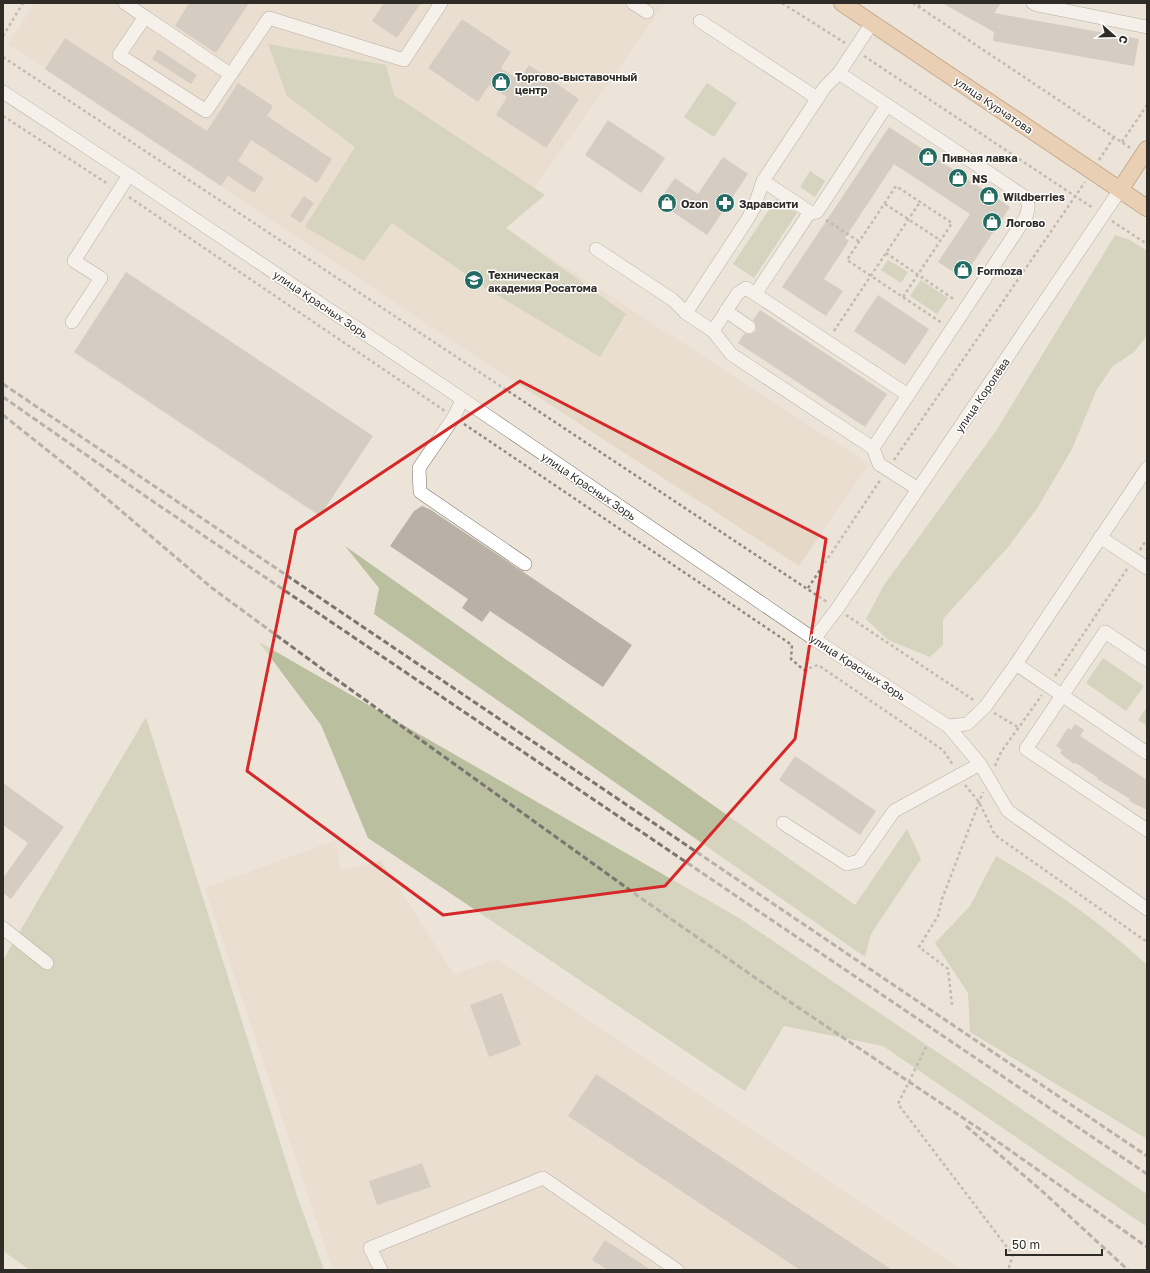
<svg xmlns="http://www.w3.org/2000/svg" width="1150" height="1273" viewBox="0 0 1150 1273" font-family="'Golos Text',sans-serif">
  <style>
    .built { fill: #e5d8c6 }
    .green { fill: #babf9f }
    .building { fill: #b9b1a6 }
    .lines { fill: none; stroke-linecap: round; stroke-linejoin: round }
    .minor-casing { stroke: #787066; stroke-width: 14 }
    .major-casing { stroke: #9a6733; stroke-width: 18 }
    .path { stroke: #908a82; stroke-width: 2.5; stroke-dasharray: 3 3; stroke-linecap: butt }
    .minor { stroke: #fff; stroke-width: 13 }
    .major { stroke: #e5b788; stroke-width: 16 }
    .rail { stroke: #7a756e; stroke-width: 3; stroke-dasharray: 6 3; stroke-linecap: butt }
    .marked { fill: none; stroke: #d62828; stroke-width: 3; stroke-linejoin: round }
    .labels { text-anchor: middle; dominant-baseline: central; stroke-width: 3; stroke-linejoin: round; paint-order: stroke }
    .poi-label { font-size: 11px; font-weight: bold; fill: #2f2c28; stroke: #fff; text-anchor: start }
    .street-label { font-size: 11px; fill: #2f2c28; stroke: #fff }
  </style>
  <rect width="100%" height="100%" fill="#ece4d8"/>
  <g class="built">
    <polygon points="35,3 665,3 506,228 869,464 799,566 447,338 8,44"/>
    <polygon points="336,840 341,870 381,861 454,974 497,959 963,1270 333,1270 205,888"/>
  </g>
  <g class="green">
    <polygon points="268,44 386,65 394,95 545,195 506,228 626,314 600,357 484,287 392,223 364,261 305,227 355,147 287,96"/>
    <polygon points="707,83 737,103 714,137 684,117"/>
    <polygon points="810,171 825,181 815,197 800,187"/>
    <polygon points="776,199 797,213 754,278 733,264"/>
    <polygon points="1115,235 1130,240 1147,251 1147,336 1133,353 1113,366 1097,389 1072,449 1038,507 1009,546 943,619 943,645 930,657 888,640 866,619 884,585 996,431"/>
    <polygon points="888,260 908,272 901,283 881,270"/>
    <polygon points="921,280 948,298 937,314 910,296"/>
    <polygon points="345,546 855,905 907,829 921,859 871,934 865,957 374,614 379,588"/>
    <polygon points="259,642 739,918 1147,1194 1147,1227 883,1046 784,1026 745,1091 368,838 321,725"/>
    <polygon points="1103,658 1144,686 1126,711 1086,683"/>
    <polygon points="1147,707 1147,726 1138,720"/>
    <polygon points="146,717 297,1196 324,1270 30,1270 3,1251 3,960"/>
    <path d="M 996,856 C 1049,887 1101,922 1147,965 L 1147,1139 L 970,1032 L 968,993 L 935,943 L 970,906 Z"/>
  </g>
  <g class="building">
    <polygon points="189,3 249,3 216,53 175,26"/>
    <polygon points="384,3 421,3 397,38 372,21"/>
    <polygon points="942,3 1001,3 994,13 1139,39 1134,66 993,41 994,32"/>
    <polygon points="462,19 511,52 501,68 519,80 529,65 579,99 546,148 496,115 507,97 489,85 478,102 428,68"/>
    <polygon points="65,38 207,131 238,83 273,106 267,116 332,159 317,183 251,140 238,161 264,178 254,193 228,176 221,186 45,69"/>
    <polygon points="158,49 197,75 191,84 152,59"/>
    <polygon points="608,120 665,158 641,193 585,155"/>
    <polygon points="889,127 1010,207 963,278 938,262 970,214 894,164 845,238 849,241 824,279 843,291 826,316 782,287"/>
    <polygon points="723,157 748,174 707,235 658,202 675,178 698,194"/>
    <polygon points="304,196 314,203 301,223 290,216"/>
    <polygon points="126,272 373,436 320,516 74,352"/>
    <polygon points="878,295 929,329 905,365 854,331"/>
    <polygon points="760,310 887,394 865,427 738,343 744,334 752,334 756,331 756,324 753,320"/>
    <polygon points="422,506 431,510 632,645 603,687 490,611 482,622 462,608 468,599 390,546 414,511"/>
    <polygon points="1075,724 1084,730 1080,736 1147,780 1147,810 1129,801 1130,799 1097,779 1098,778 1076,763 1074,764 1060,753 1062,750 1056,746 1068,728 1071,730"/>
    <polygon points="795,756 876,811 860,835 779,780"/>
    <polygon points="3,783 64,827 11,899 3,893 3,878 28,843 3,825"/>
    <polygon points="502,993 521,1045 489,1057 470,1005"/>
    <polygon points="596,1074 892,1270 800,1270 568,1116"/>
    <polygon points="422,1163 431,1187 377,1205 369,1181"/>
    <polygon points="605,1240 651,1270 608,1270 592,1260"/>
  </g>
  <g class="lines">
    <defs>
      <g id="minor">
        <polyline points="125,3 145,17 119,55 206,111 269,18 404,60 441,3"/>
        <polyline points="633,3 647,12"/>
        <polyline points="1033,3 1037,5 1147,27"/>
        <polyline points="145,17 230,74"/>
        <polyline points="700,21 817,98"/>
        <path d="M 872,23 L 839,73 L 1022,195 C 1030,202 1029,207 1026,217 L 873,448 L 879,464 L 918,489"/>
        <polyline points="3,92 129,175 489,417 814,639 948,726 980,764 1008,811 1147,909"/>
        <polyline points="810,212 813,213 817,212 887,105"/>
        <polyline points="596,249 673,300 686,313 713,331 731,354 873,448"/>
        <polyline points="756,293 810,212 763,181"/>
        <polyline points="726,311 749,327"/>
        <polyline points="686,313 747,220 754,208 763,181 825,87 839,73"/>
        <polyline points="72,322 101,278 74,261 129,175"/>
        <polyline points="713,331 738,293 746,288 908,395"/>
        <polyline points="462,400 454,417 419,468 420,492 525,564"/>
        <polyline points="1100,537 1147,568"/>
        <polyline points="814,639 837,609 1120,190"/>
        <polyline points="1147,660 1105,632 1026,749 1147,830"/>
        <polyline points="1016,664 1147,753"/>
        <polyline points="948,726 967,724 985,707 1016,664 1147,468"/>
        <polyline points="783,823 847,864 859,861 894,811 980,764"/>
        <polyline points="3,928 47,963"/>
        <polyline points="381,1270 370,1248 543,1178 677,1270"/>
      </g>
      <g id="major">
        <polyline points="842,3 1147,208"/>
        <polyline points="1120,190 1147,149"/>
      </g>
    </defs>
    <use href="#minor" class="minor-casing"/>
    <use href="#major" class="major-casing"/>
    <g class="path">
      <polyline points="782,3 845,43"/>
      <polyline points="913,3 1132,149"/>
      <polyline points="918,7 921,3"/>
      <polyline points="3,36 23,3"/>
      <polyline points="864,56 1093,208"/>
      <polyline points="3,57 827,602"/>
      <polyline points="3,116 108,184"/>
      <polyline points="1122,142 1147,105"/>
      <polyline points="1099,160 1114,137"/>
      <polyline points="129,197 445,411"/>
      <polyline points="885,204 940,240"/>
      <polyline points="826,220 860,242"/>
      <polyline points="1112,221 1147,244"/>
      <polyline points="886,253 955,300"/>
      <polyline points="903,297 952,223 896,186 847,260 942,323"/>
      <polyline points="834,331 920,202"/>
      <polyline points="464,424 792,645 791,659 804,670 818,665 943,750 953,765"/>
      <polyline points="894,460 1085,182"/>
      <polyline points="1140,550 1147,539"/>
      <polyline points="808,588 881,479"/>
      <polyline points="846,615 975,701"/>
      <polyline points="1055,676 1127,569"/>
      <polyline points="994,713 1018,727"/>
      <polyline points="995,766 1001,752 1042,695"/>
      <polyline points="965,785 979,802 995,835 1147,942"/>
      <polyline points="952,1005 948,969 919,947 938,916 942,899 983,792"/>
      <polyline points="926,1047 898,1104 1013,1255 1008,1270"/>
    </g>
    <use href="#minor" class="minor"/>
    <use href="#major" class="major"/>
    <g class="rail">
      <polyline points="3,384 1147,1156"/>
      <polyline points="3,397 148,498 1147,1174"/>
      <polyline points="3,415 86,481 212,588 329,674 638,896 790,1002 984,1132 1147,1247"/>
      <polyline points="966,1126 1042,1191 1128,1270"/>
    </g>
  </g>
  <path d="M0 0H1150V1273H0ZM 520,381 L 826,539 L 795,739 L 665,886 L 443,915 L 247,771 L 296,530 Z" fill="#ece4d8" fill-opacity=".55" fill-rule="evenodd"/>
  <path class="marked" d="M 520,381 L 826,539 L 795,739 L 665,886 L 443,915 L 247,771 L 296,530 Z"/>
  <defs>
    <symbol id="shop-disc" viewBox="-11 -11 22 22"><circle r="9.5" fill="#236b62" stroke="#fff"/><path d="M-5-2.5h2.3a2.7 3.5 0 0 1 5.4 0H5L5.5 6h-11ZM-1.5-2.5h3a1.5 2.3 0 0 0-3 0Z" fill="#fff"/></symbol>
    <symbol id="pharmacy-disc" viewBox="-11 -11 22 22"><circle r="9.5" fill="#236b62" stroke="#fff"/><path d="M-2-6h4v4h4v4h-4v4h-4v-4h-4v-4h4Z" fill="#fff"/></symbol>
    <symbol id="university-disc" viewBox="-11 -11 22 22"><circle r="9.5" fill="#236b62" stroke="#fff"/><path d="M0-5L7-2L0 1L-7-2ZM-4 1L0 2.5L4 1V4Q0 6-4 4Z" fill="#fff"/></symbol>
  </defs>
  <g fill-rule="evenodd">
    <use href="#shop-disc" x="490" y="71" width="22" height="22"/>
    <use href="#shop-disc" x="917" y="146" width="22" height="22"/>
    <use href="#shop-disc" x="947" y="167" width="22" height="22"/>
    <use href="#shop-disc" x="978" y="185" width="22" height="22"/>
    <use href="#shop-disc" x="656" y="192" width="22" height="22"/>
    <use href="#pharmacy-disc" x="714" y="192" width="22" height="22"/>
    <use href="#shop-disc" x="981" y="211" width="22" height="22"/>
    <use href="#shop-disc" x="952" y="259" width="22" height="22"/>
    <use href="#university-disc" x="463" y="269" width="22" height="22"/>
  </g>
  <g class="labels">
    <g class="poi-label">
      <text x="515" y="76">Торгово-выставочный<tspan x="515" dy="13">центр</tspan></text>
      <text x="942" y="157">Пивная лавка</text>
      <text x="972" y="178">NS</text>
      <text x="1003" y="196">Wildberries</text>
      <text x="681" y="203">Ozon</text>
      <text x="739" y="203">Здравсити</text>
      <text x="1006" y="222">Логово</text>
      <text x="977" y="270">Formoza</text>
      <text x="488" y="274">Техническая<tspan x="488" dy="13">академия Росатома</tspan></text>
    </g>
    <g class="street-label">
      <text transform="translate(994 105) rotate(34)">улица Курчатова</text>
      <text transform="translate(321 304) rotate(34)">улица Красных Зорь</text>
      <text transform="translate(982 395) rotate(-56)">улица Королёва</text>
      <text transform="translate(589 486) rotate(34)">улица Красных Зорь</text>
      <text transform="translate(858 667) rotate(33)">улица Красных Зорь</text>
    </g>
  </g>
  <rect width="1150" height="1273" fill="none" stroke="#2f2c28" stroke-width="8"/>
  <g transform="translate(1114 36) rotate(110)" stroke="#ffffff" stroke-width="3" paint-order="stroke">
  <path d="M0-3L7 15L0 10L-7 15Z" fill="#2f2c28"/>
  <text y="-6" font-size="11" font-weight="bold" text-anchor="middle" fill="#2f2c28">С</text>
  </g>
  <path d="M1006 1249v6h96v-6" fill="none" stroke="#2f2c28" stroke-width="2"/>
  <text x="1012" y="1249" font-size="12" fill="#2f2c28" stroke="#ffffff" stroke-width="3" paint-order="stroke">50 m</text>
</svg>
